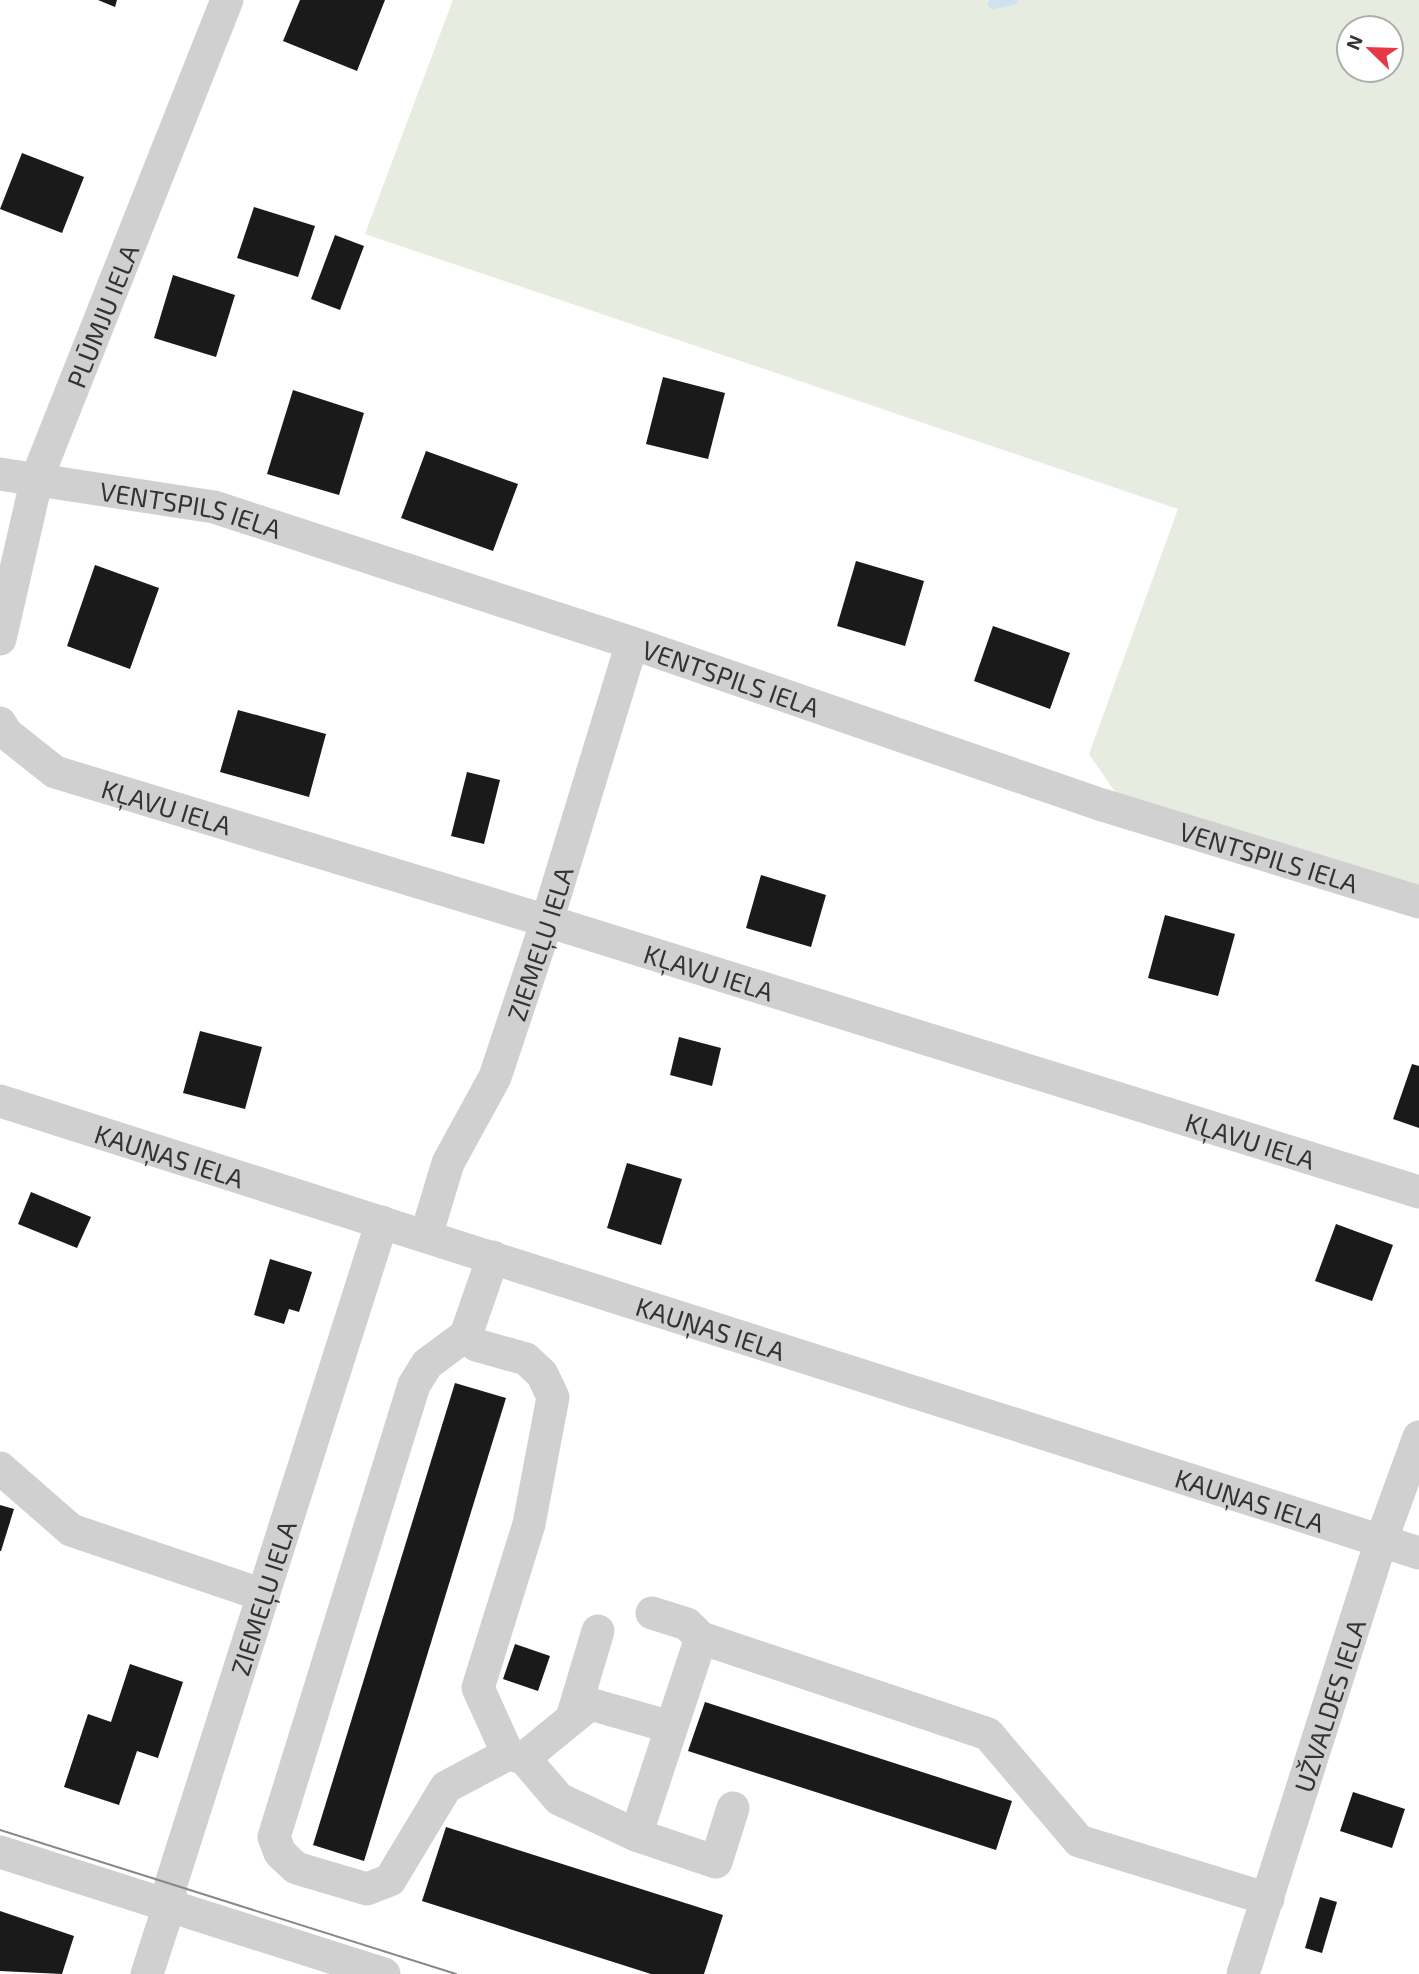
<svg xmlns="http://www.w3.org/2000/svg" width="1419" height="1974" viewBox="0 0 1419 1974" font-family="'Exo 2',sans-serif">
  <style>
    .green { fill: #e6ecdf; fill-rule: evenodd }
    .lines { fill: none; stroke-linecap: round; stroke-linejoin: round }
    .stream { stroke: #cfe2ee; stroke-width: 10 }
    .building { fill: #1a1a1a }
    .minor { stroke: #d0d0d0; stroke-width: 33 }
    .tram { stroke: #888; stroke-width: 2 }
    .labels { text-anchor: middle; dominant-baseline: central; stroke-width: 7; stroke-linejoin: round; paint-order: stroke }
    .street-label { font-size: 26px; fill: #333; stroke: #fff }
  </style>
  <rect width="100%" height="100%" fill="#fff"/>
  <path class="green" d="M 453,0 L 1419,0 L 1419,886 L 1116,793 L 1089,754 L 1178,509 L 365,234 ZM 1349,28 L 1391,28 L 1391,70 L 1349,70 Z"/>
  <g class="lines">
    <polyline class="stream" points="993,4 1013,0"/>
  </g>
  <g class="building">
    <polygon points="98,0 117,0 115,7"/>
    <polygon points="300,0 385,0 357,71 283,41"/>
    <polygon points="22,153 84,177 62,233 0,209"/>
    <polygon points="254,207 315,226 298,277 237,258"/>
    <polygon points="335,235 364,246 340,310 311,299"/>
    <polygon points="173,275 235,295 216,357 154,338"/>
    <polygon points="663,377 725,393 708,459 646,444"/>
    <polygon points="293,390 364,413 339,495 267,474"/>
    <polygon points="426,451 518,484 493,551 401,518"/>
    <polygon points="856,561 924,581 905,646 837,626"/>
    <polygon points="95,565 159,588 130,669 67,646"/>
    <polygon points="993,626 1070,653 1050,709 974,681"/>
    <polygon points="238,710 326,734 309,797 220,772"/>
    <polygon points="467,772 500,780 484,844 451,836"/>
    <polygon points="761,875 826,895 811,947 746,928"/>
    <polygon points="1165,915 1235,934 1218,996 1148,978"/>
    <polygon points="200,1031 262,1047 245,1109 183,1093"/>
    <polygon points="679,1037 721,1048 712,1086 670,1075"/>
    <polygon points="1412,1064 1419,1066 1419,1128 1393,1119"/>
    <polygon points="627,1163 682,1179 661,1245 607,1228"/>
    <polygon points="31,1192 91,1217 77,1248 18,1224"/>
    <polygon points="1336,1224 1393,1245 1372,1301 1315,1281"/>
    <polygon points="270,1259 312,1272 299,1312 289,1309 284,1324 254,1315"/>
    <polygon points="455,1383 506,1398 364,1861 313,1845"/>
    <polygon points="0,1505 14,1509 1,1551 0,1551"/>
    <polygon points="515,1644 550,1656 538,1691 503,1679"/>
    <polygon points="130,1664 183,1682 158,1758 137,1751 119,1805 64,1787 88,1714 111,1722"/>
    <polygon points="705,1702 1012,1801 996,1850 688,1751"/>
    <polygon points="1353,1792 1405,1809 1392,1848 1340,1831"/>
    <polygon points="446,1827 723,1915 704,1974 651,1974 422,1901"/>
    <polygon points="1320,1897 1337,1902 1322,1953 1305,1948"/>
    <polygon points="0,1911 74,1936 62,1974 0,1971"/>
  </g>
  <g class="lines">
    <g class="minor">
      <path id="s1" d="M 0,474 L 214,507 L 632,643 L 1099,804 L 1419,902"/>
      <path id="s2" d="M 0,639 L 37,478 L 227,0"/>
      <path id="s3" d="M 0,723 L 7,734 L 55,772 L 547,921 L 1419,1192"/>
      <path id="s4" d="M 0,1101 L 1419,1553"/>
      <path id="s5" d="M 426,1236 L 448,1163 L 495,1077 L 547,921 L 632,643"/>
      <polyline points="493,1257 466,1335 427,1364 414,1385 274,1837 280,1853 296,1868 367,1889 390,1880 446,1787 508,1754 524,1758 559,1799 636,1835 716,1862 733,1808"/>
      <polyline points="466,1335 476,1345 526,1359 542,1374 553,1397 529,1524 478,1688 508,1754"/>
      <polyline points="0,1468 71,1530 263,1595"/>
      <polyline points="652,1613 687,1624 701,1638 988,1734 1079,1841 1268,1899"/>
      <polyline points="572,1718 598,1631"/>
      <polyline points="524,1758 590,1704 671,1727"/>
      <polyline points="636,1835 701,1638"/>
      <polyline points="0,1852 384,1974"/>
      <path id="s6" d="M 147,1974 L 169,1906 L 171,1884 L 382,1222"/>
      <path id="s7" d="M 1243,1974 L 1381,1541 L 1419,1437"/>
    </g>
    <polyline class="tram" points="0,1830 456,1974"/>
  </g>
  <g class="labels">
    <g class="street-label">
      <text stroke="none"><textPath href="#s2" startOffset="340">PLŪMJU IELA</textPath></text>
      <text stroke="none"><textPath href="#s1" startOffset="194">VENTSPILS IELA</textPath></text>
      <text stroke="none"><textPath href="#s1" startOffset="761">VENTSPILS IELA</textPath></text>
      <text stroke="none"><textPath href="#s3" startOffset="191">KĻAVU IELA</textPath></text>
      <text stroke="none"><textPath href="#s1" startOffset="1328">VENTSPILS IELA</textPath></text>
      <text stroke="none"><textPath href="#s5" startOffset="315">ZIEMEĻU IELA</textPath></text>
      <text stroke="none"><textPath href="#s3" startOffset="758">KĻAVU IELA</textPath></text>
      <text stroke="none"><textPath href="#s3" startOffset="1325">KĻAVU IELA</textPath></text>
      <text stroke="none"><textPath href="#s4" startOffset="178">KAUŅAS IELA</textPath></text>
      <text stroke="none"><textPath href="#s4" startOffset="746">KAUŅAS IELA</textPath></text>
      <text stroke="none"><textPath href="#s4" startOffset="1312">KAUŅAS IELA</textPath></text>
      <text stroke="none"><textPath href="#s6" startOffset="394">ZIEMEĻU IELA</textPath></text>
      <text stroke="none"><textPath href="#s7" startOffset="282">UŽVALDES IELA</textPath></text>
    </g>
  </g>
  <g transform="translate(1370 49) rotate(293)"><circle r="33" fill="#ffffff" stroke="#adadad" stroke-width="2"/>
  <path d="M0-5L12 26L0 18L-12 26Z" fill="#e63946"/>
  <text y="-10" font-size="19" font-weight="bold" text-anchor="middle" fill="#333333">N</text>
  </g>
</svg>
